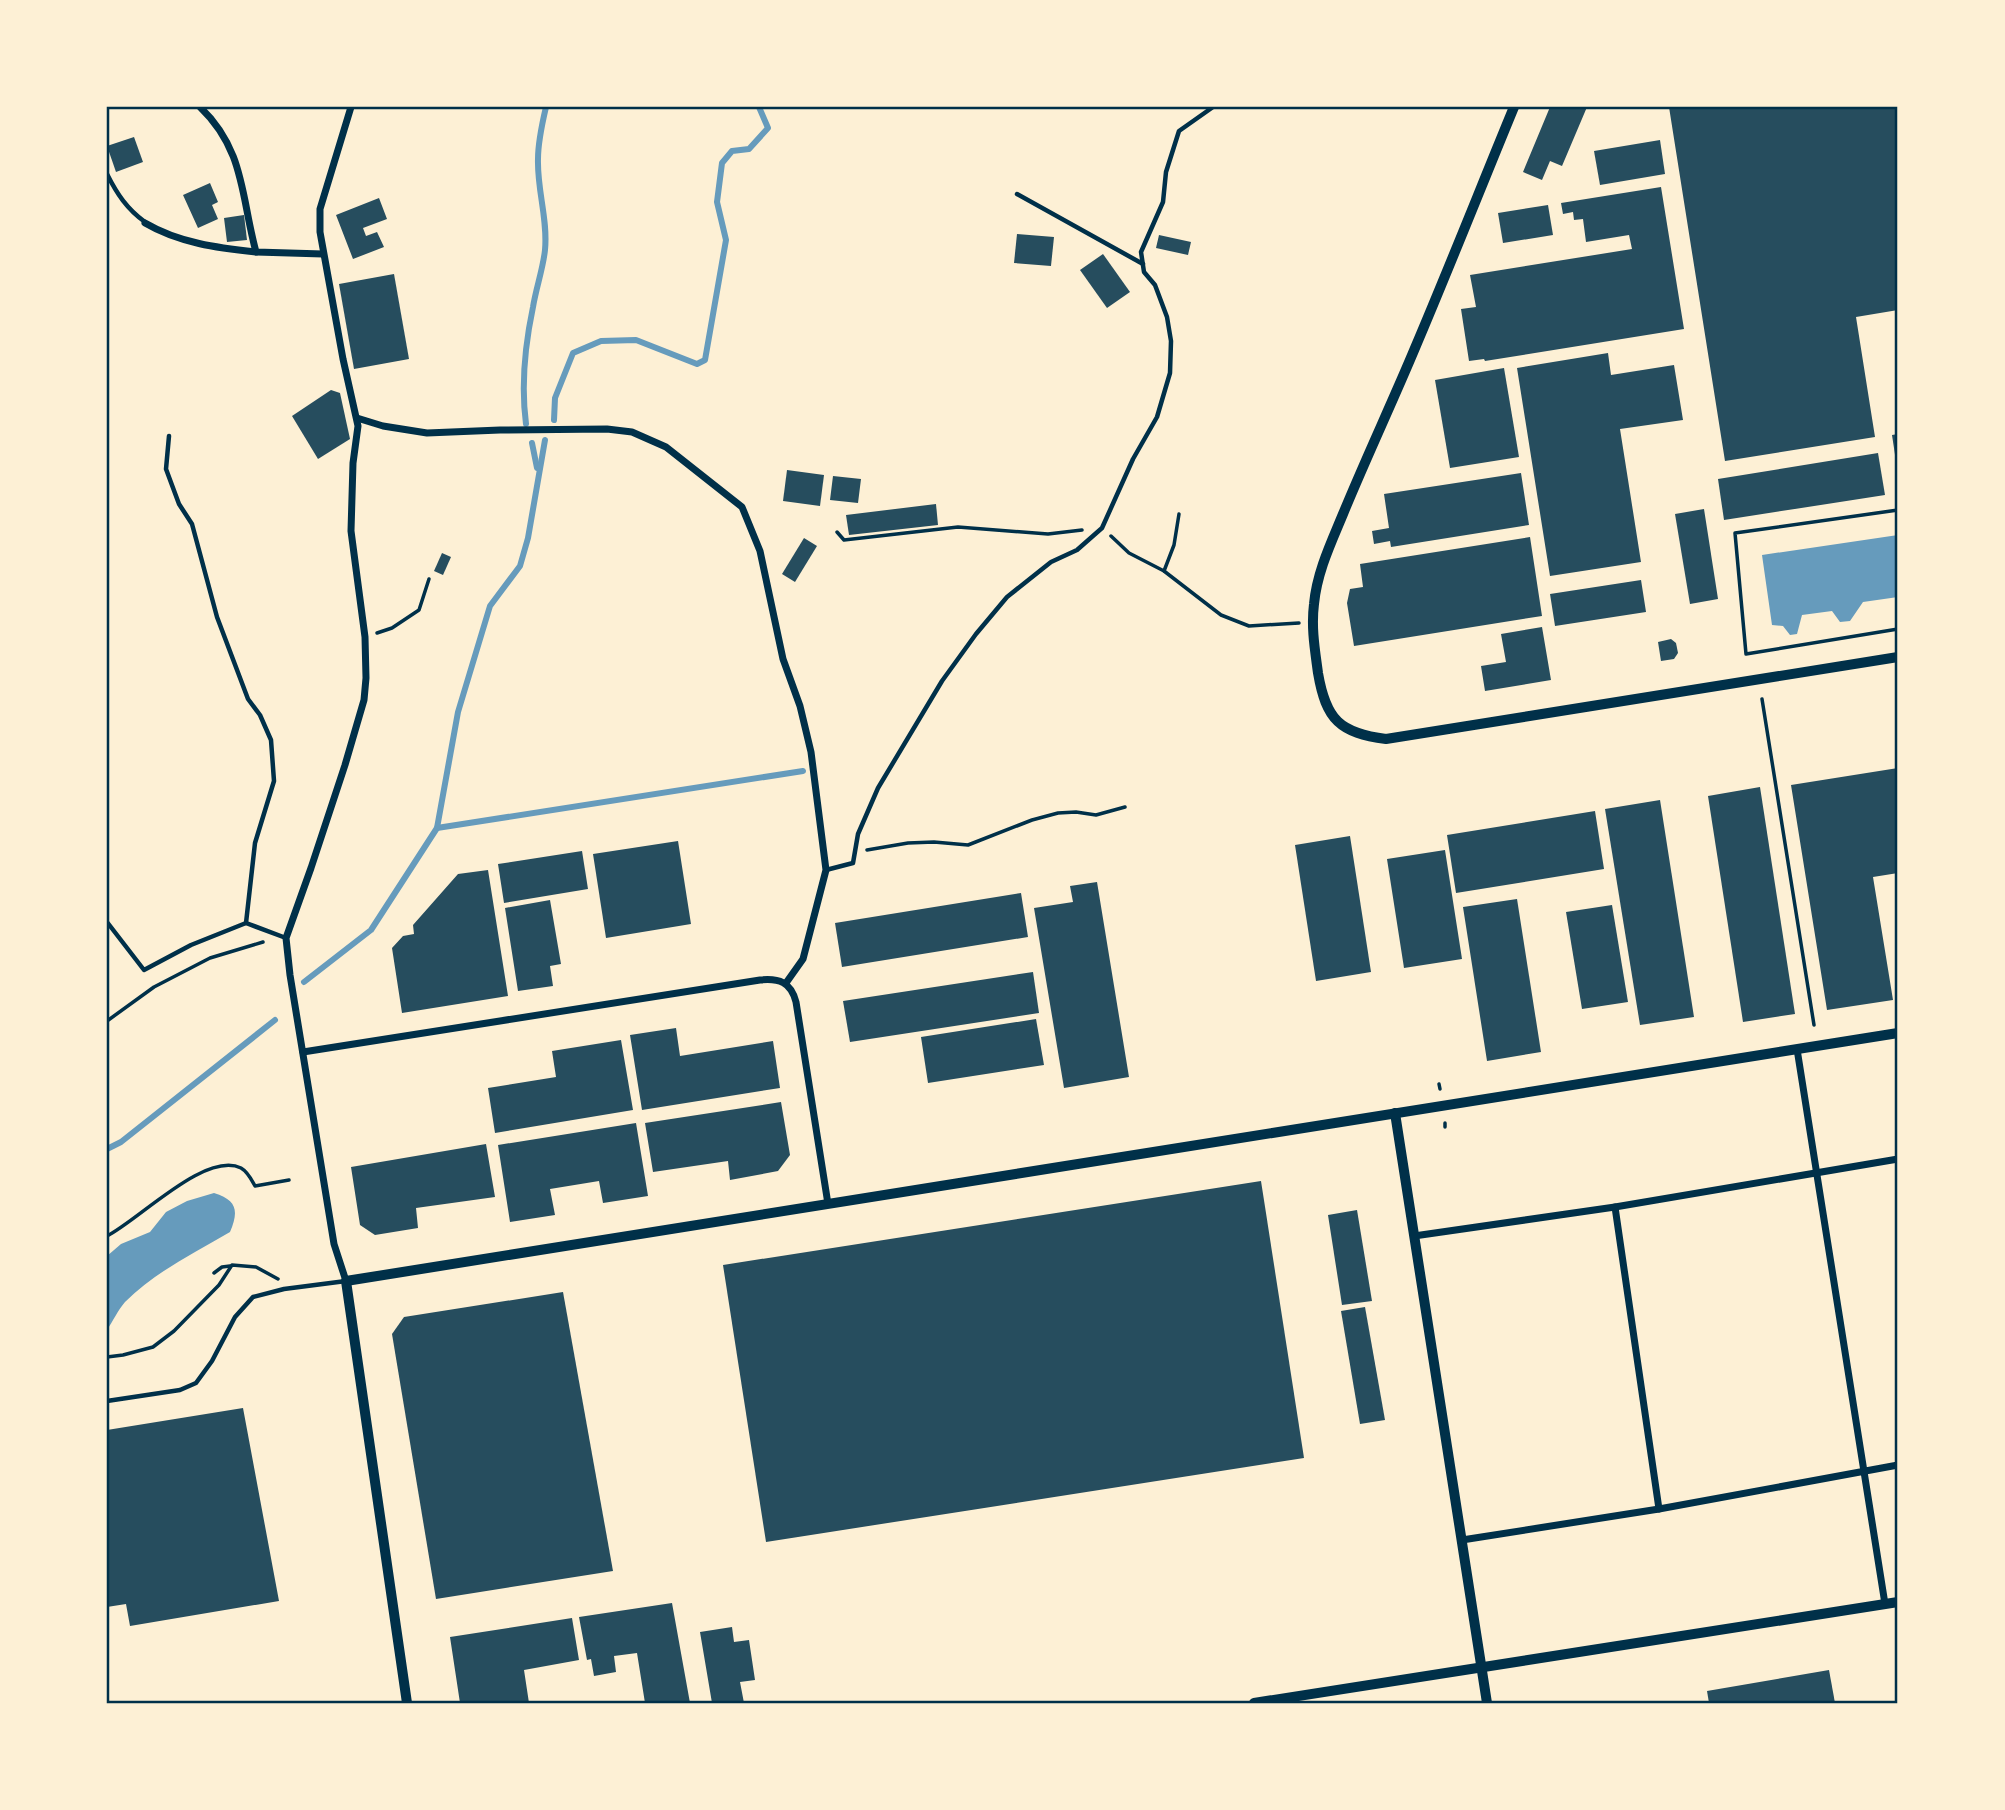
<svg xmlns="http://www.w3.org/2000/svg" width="2005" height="1810" viewBox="0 0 2005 1810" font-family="'Fira Sans',sans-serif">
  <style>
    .water { fill: #669bbc }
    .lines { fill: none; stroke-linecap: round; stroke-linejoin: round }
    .stream { stroke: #669bbc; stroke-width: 6 }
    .building { fill: #264d5e }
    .path { stroke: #003049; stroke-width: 3.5 }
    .service { stroke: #003049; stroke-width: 4.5 }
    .minor { stroke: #003049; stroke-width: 7 }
    .tertiary { stroke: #003049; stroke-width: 10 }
    .neatline { fill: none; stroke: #003049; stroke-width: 2.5 }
  </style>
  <rect width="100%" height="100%" fill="#fdf0d5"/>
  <g class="water">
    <polygon points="1898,535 1898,597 1863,602 1850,621 1840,622 1832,611 1802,615 1797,634 1790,635 1783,626 1772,625 1762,555"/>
    <path d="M 214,1193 C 237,1200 239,1211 230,1232 C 194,1253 155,1272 125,1302 C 118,1310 113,1321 107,1330 L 107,1256 L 121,1244 L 150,1232 L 166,1212 L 187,1201 Z"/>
  </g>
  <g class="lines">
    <g class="stream">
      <polyline points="554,420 555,398 573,353 601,341 636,340 697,364 705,360 726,240 717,202 722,163 732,151 749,149 768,128 759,107"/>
      <path d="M 526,424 C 521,386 525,345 533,307 C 536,288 543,269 545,250 C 548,219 537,190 538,159 C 538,142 542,124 546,107"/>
      <polyline points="532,443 537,468"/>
      <polyline points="437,828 803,771"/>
      <polyline points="304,982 371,930 437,828 458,712 490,606 520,566 528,538 545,440"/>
      <polyline points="107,1149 121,1142 275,1020"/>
    </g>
  </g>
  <g class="building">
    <polygon points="1550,107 1587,107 1562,166 1550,161 1542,180 1523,172"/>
    <polygon points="1669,107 1898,107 1898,310 1856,317 1875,437 1725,461"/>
    <polygon points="134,137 143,162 116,172 107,146"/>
    <polygon points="1660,140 1665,174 1600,185 1594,151"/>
    <polygon points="210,183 218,202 212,205 218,219 198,228 183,195"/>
    <polygon points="1661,187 1684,329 1485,361 1484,359 1469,361 1461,309 1476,307 1470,275 1632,249 1629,235 1586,242 1583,219 1574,220 1573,212 1563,214 1561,203"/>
    <polygon points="379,198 387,219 363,228 366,236 377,232 384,247 353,259 336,215"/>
    <polygon points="1548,205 1553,235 1503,243 1498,213"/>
    <polygon points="244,215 247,240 227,242 224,218"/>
    <polygon points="1017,234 1054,237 1051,266 1014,263"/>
    <polygon points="1159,235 1191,242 1188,255 1156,248"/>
    <polygon points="1103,254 1130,292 1107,308 1080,270"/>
    <polygon points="394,274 409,359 354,369 339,284"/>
    <polygon points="1608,353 1611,375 1674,365 1683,420 1620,429 1641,562 1550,576 1517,368"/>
    <polygon points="1504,368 1519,457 1450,468 1435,380"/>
    <polygon points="331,390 340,393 350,439 318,459 292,416"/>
    <polygon points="1898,434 1898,468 1897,468 1892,435"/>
    <polygon points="1878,453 1885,495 1724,520 1718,479"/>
    <polygon points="787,470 824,475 820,506 783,501"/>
    <polygon points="1521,473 1529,525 1391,547 1390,541 1374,544 1372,531 1389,528 1384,494"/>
    <polygon points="833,476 861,479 858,503 830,500"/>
    <polygon points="936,504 938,525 849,535 846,515"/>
    <polygon points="1704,509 1718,599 1690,604 1675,514"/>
    <polygon points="1530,537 1542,616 1354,646 1347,603 1350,589 1363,587 1360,564"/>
    <polygon points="804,538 817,546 795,582 782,574"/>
    <polygon points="442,553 451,557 443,575 434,571"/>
    <polygon points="1641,580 1646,612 1555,626 1550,594"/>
    <polygon points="1542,627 1551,680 1485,691 1481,666 1506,662 1501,634"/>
    <polygon points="1671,639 1676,643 1678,653 1674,659 1661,661 1658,642"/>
    <polygon points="1898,768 1898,873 1873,877 1893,1000 1827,1010 1791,785"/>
    <polygon points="1760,787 1795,1014 1743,1022 1708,796"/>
    <polygon points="1660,800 1694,1017 1640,1025 1605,809"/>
    <polygon points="1595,811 1604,869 1456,893 1447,835"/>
    <polygon points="1350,836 1371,972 1316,981 1295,845"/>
    <polygon points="678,841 691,924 606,938 593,854"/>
    <polygon points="1445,850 1462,959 1404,968 1387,859"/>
    <polygon points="582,851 588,889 504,903 498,864"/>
    <polygon points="488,870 508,996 402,1013 392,948 403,936 414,934 413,925 458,874"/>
    <polygon points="1097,882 1129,1077 1064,1088 1034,908 1073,902 1070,886"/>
    <polygon points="1021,893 1028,937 842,967 835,923"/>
    <polygon points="1517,899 1541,1052 1487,1061 1463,907"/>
    <polygon points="550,900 561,964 550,966 553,986 518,991 505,908"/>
    <polygon points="1612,905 1628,1002 1582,1009 1566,912"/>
    <polygon points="1033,972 1039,1013 850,1042 843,1001"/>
    <polygon points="1036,1019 1044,1065 928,1083 921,1037"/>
    <polygon points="676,1028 680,1056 773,1041 780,1088 642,1110 630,1035"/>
    <polygon points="621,1040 633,1110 495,1133 488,1088 556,1077 552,1051"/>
    <polygon points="781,1102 790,1155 778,1171 730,1180 728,1161 653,1172 645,1123"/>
    <polygon points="636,1123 648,1196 603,1203 599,1181 550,1189 555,1215 510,1222 498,1145"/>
    <polygon points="486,1144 495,1197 416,1208 418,1228 375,1235 360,1225 351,1167"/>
    <polygon points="1261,1181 1304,1458 766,1542 723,1265"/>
    <polygon points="1357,1210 1372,1301 1342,1305 1328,1215"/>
    <polygon points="563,1292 613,1571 436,1599 392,1334 404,1317"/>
    <polygon points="1365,1307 1385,1420 1360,1424 1341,1311"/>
    <polygon points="243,1408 279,1601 130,1626 126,1604 107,1607 107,1430"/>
    <polygon points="672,1603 690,1703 645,1703 637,1653 614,1656 616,1672 594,1676 591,1659 587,1660 579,1617"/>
    <polygon points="572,1618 579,1660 524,1670 529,1703 460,1703 450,1637"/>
    <polygon points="732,1627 734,1642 749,1640 755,1680 740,1682 744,1703 712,1703 700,1632"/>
    <polygon points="1829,1670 1835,1703 1709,1703 1707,1691"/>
  </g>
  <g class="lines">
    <g class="path">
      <polyline points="1898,510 1735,533 1746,654 1898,629"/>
      <polyline points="837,532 844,540 958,527 1048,534 1082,530"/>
      <polyline points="1111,536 1129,553 1164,571 1221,615 1249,626 1299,623"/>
      <polyline points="1164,571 1174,545 1179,514"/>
      <polyline points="377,633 392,628 419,610 429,579"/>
      <polyline points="1762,699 1814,1025"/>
      <polyline points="867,850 908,843 934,842 968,845 1032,820 1058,813 1076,812 1096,815 1125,807"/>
      <polyline points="107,1021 154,987 210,958 263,942"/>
      <polyline points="1439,1084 1440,1089"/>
      <polyline points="1445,1123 1445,1127"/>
      <path d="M 107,1236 C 139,1220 205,1151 241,1168 C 248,1172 251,1179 255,1186 L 289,1180"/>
      <polyline points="214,1273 222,1267 230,1266"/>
      <polyline points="107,1357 123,1355 153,1347 174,1331 219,1285 232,1265 256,1267 278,1279"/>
    </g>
    <g class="service">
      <path d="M 107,174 C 117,194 127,209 145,222"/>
      <polyline points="1017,194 1143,264"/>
      <polyline points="169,436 166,469 179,504 192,524 217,617 248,699 260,715 271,740 274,781 255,843 246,923"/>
      <polyline points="826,870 853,863 858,834 878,788 942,681 976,634 1007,597 1051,562 1077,550 1102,528 1133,459 1157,417 1170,373 1171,341 1167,317 1155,285 1144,272 1141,252 1163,202 1166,172 1179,131 1213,107"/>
      <polyline points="107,922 144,970 191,945 246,923 286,938"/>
      <polyline points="107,1401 180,1390 196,1383 212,1361 235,1317 253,1297 284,1289 346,1281"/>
    </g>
    <g class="minor">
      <path d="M 200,107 C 245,150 241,197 256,252 L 323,254"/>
      <path d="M 145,223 C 179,243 218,248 256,252"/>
      <polyline points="357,418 383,426 427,433 500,430 607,429 632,432 666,447 742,507 760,551 783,659 800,706 811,752 826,870 803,959 786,983"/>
      <polyline points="1797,1049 1885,1604"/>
      <path d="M 303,1052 L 760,980 C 779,978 791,982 796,1002 L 828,1204"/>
      <polyline points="1615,1207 1659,1509"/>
      <polyline points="1414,1236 1615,1207 1898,1159"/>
      <polyline points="346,1281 334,1244 290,975 286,938 311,868 345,765 364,700 366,678 365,637 351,531 353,463 358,426 343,359 320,232 320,209 351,107"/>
      <polyline points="1462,1540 1659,1509 1898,1465"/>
    </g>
    <g class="tertiary">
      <path d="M 1514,107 C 1481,187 1449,268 1415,348 C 1392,403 1366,458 1343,514 C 1331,543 1317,572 1314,604 C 1311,628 1315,650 1318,673 C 1326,720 1340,733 1386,739 L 1898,657"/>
      <polyline points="1395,1113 1487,1703"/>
      <polyline points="407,1703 346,1281 1898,1033"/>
      <polyline points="1254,1703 1898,1602"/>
    </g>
  </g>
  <rect width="2005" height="1810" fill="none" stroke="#fdf0d5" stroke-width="217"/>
  <rect x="108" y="108" width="1788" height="1594" class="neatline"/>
</svg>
